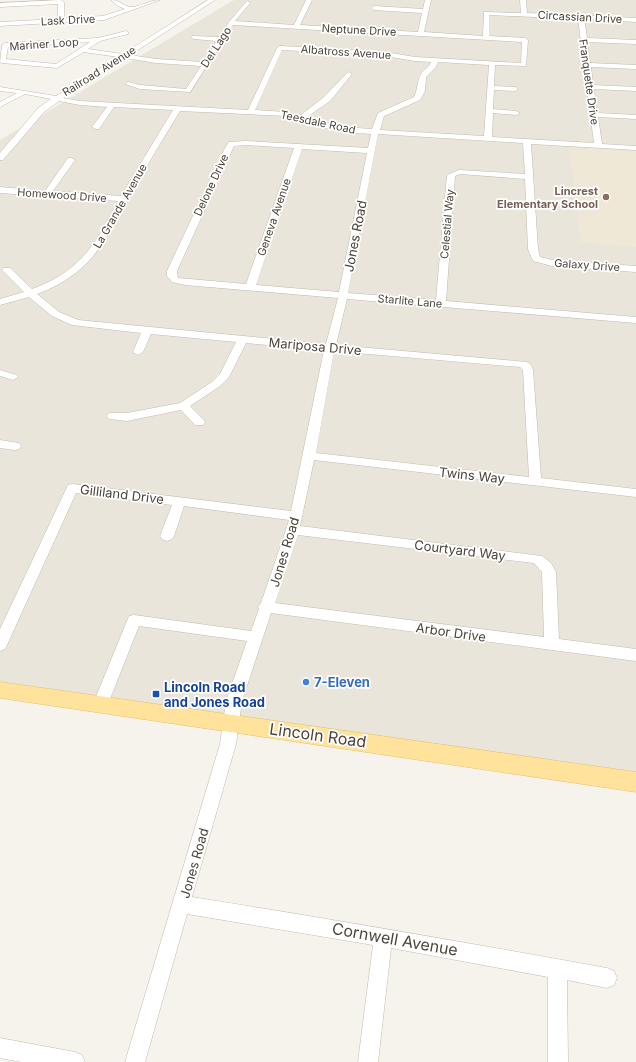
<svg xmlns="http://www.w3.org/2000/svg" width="636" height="1062" viewBox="0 0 636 1062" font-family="Inter,sans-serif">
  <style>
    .residential { fill: #eae5da }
    .education { fill: #efe8d6 }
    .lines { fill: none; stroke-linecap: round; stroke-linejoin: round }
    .minor-casing { stroke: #c2bbae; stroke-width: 1 }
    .major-casing { stroke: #e6c16a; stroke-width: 1 }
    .minor { fill: #fff; fill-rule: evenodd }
    .major { fill: #ffe39c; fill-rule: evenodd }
    .education-dot { fill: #8d6e63; stroke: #fff; stroke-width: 1.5 }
    .shop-dot { fill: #3f7fe0; stroke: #fff; stroke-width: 1.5 }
    .transit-dot { fill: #1a4fb4; stroke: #fff; stroke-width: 1.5 }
    .labels { text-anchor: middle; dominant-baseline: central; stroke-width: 3.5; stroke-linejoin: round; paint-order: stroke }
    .far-street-label { font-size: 11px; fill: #4b4439; stroke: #fff }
    .far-education-label { font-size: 11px; font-weight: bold; fill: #785e54; stroke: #fff; text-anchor: end }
    .street-label { font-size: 13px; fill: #4b4439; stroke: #fff }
    .shop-label { font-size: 13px; font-weight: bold; fill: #366cbe; stroke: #fff; text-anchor: start }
    .transit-label { font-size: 13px; font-weight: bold; fill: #164399; stroke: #fff; text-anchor: start }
    .near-street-label { font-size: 16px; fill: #4b4439; stroke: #fff }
  </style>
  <rect width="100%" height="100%" fill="#f6f3ec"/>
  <polygon class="residential" points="234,0 636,0 636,788 0,697 0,140"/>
  <polygon class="education" points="569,147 636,151 636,247 581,242"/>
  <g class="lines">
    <defs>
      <g id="minor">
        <path d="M 61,0 L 64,2 L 64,18 L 103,16 L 125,9 L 118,6 L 111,0 C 120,0 124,7 132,7 C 142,6 150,0 160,0 L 104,20 L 0,26 L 0,22 L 58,19 L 58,4 L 0,7 L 0,3 Z"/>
        <path d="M 208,0 L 215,0 L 130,55 L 156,59 L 203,62 L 217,41 L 194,39 L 191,37 L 192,36 L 219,37 L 229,22 L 247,1 L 250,3 L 235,21 L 294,25 L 306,0 L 312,0 L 300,25 L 418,32 L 422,13 L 374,10 L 371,8 L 374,6 L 423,9 L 425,0 L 431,0 L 424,32 L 483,36 L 484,12 L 521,13 L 520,0 L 526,0 L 527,13 L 636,18 L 636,22 L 584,19 L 587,38 L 636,40 L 636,44 L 587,42 L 590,63 L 636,65 L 636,69 L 591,67 L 593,85 L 636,87 L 636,91 L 594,89 L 597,113 L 636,115 L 636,119 L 598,117 L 602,144 L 636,146 L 636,150 L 531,144 L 538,249 L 540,257 L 552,260 L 636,266 L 636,272 L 552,266 L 533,261 L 528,249 L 525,179 L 460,174 L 455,176 L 446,301 L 636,317 L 636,323 L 347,299 L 336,345 L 527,362 L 531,365 L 533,370 L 541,478 L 636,489 L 636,497 L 314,460 L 300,526 L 542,556 L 551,563 L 556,572 L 559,639 L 636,649 L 636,661 L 271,613 L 242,701 L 236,744 L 192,897 C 331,919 469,943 607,968 L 614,971 L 617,978 L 614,985 L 607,988 L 567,980 L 568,1062 L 548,1062 L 548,977 L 391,948 L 378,1062 L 358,1062 L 373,945 L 187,914 L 145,1062 L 125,1062 L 220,744 L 226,701 L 247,641 L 139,626 L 106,709 L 101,710 L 96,709 L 93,704 L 129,616 L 134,615 L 251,631 L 259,609 L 258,607 L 261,603 L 283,539 L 289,520 L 184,506 L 174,536 L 172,539 L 167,541 L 162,539 L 160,536 L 172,505 L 76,493 L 7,645 L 5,649 L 0,651 L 0,629 L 68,485 L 72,484 L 291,511 L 324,350 L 246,343 L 229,377 L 220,386 L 190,406 L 203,419 L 205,422 L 203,425 L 195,425 L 181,410 L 127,421 L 109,419 L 107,416 L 109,413 L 127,413 L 180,403 L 212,382 L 220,374 L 236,342 L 151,334 L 143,352 L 138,355 L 133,352 L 141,333 L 72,325 L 52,316 L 29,297 L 0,305 L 0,299 L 24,292 L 2,270 L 4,268 L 10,268 L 32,289 C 81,271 95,245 118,201 L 0,193 L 0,187 L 45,191 L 68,158 L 71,158 L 75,160 L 53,191 L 121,196 L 173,110 L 114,107 L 99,129 L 96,129 L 92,127 L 107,107 L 80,105 L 59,101 L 44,112 L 3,160 L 0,160 L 0,153 L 38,108 L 51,99 L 25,94 L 0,107 L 0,102 L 17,93 L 0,91 L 0,87 L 56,96 L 118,57 L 84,52 L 57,68 L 2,63 L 0,62 L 2,45 L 5,43 L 98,38 L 126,31 L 128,32 L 128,34 L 100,41 L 88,49 L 123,54 ZM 489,15 L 578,19 L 594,143 L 492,137 L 493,113 L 516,115 L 520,113 L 516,111 L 493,109 L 494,90 L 515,91 L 518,89 L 515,87 L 494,86 L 495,65 L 526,66 L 528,40 L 525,38 L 489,36 ZM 233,25 L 522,42 L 521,63 L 415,57 L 379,51 L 280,46 L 277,48 L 248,110 L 80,101 L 63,98 L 125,58 L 156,63 L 201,66 L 186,89 L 140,85 L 128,82 L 125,84 L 140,89 L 190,92 ZM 90,42 L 56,64 L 6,59 L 8,47 ZM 282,50 L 379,55 L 415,61 L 431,62 C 429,68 424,69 421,74 C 417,80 418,90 414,97 L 378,113 L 372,129 C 349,128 329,125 307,117 L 330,101 L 352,74 L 349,72 L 347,73 L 324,97 L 301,115 L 286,112 L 255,110 ZM 438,62 L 489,65 L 484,136 L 380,130 L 384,116 L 420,100 L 425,91 L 426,77 L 435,68 ZM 180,111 L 286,116 C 300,119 311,125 325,128 C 340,132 355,133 371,134 L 368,148 L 246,141 L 229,142 L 225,148 L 167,271 L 167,276 L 172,282 L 185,285 L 338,298 L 326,344 L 78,320 L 59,312 L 37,294 C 95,272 105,239 133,190 C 148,163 164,137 180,111 ZM 378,134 L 523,143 L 525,174 L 459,170 L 447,175 L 436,300 L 348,293 ZM 246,145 L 294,148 L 246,284 L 178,278 L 177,271 L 233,148 L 234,146 ZM 302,149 L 367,153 L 339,292 L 256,285 ZM 334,351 L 520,367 L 523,370 L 529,477 L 316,453 ZM 298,535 L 534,563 L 542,572 L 544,637 L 275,603 Z"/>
        <polygon points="0,370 17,375 18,377 13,380 0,376"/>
        <polygon points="0,440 19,443 21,446 19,449 15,450 0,448"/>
        <polygon points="0,1038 75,1052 82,1055 85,1062 21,1062 0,1058"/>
      </g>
      <polygon id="major" points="0,682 636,772 636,792 0,698"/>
    </defs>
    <use href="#minor" class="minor-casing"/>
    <use href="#major" class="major-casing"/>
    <use href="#minor" class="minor"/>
    <use href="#major" class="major"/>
  </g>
  <circle class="education-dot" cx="606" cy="197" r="4"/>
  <circle class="shop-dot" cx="306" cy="682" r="4"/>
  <rect class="transit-dot" x="152" y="690" width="8" height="8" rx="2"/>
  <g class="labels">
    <g class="far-street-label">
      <text transform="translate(580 17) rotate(3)">Circassian Drive</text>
      <text transform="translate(68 20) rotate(-3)">Lask Drive</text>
      <text transform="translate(359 30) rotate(3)">Neptune Drive</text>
      <text transform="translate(44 44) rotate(-4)">Mariner Loop</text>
      <text transform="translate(216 47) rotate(-57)">Del Lago</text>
      <text transform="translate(346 52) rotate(4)">Albatross Avenue</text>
      <text transform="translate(99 71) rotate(-32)">Railroad Avenue</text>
      <text transform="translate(589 82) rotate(82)">Franquette Drive</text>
      <text transform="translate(318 122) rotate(12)">Teesdale Road</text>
      <text transform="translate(211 185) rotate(-65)">Delone Drive</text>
      <text transform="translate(62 195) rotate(4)">Homewood Drive</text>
      <text transform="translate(120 206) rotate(-60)">La Grande Avenue</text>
      <text transform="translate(274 217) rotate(-71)">Geneva Avenue</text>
      <text transform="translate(447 224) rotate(-85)">Celestial Way</text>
      <text transform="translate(587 265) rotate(4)">Galaxy Drive</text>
      <text transform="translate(410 301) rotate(5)">Starlite Lane</text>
    </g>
    <g class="far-education-label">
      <text x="598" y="191">Lincrest<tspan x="598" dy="13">Elementary School</tspan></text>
    </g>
    <g class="street-label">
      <text transform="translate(355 236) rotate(-79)">Jones Road</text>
      <text transform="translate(315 346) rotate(5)">Mariposa Drive</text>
      <text transform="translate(472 475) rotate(6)">Twins Way</text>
      <text transform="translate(122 494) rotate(7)">Gilliland Drive</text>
      <text transform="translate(460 550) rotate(7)">Courtyard Way</text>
      <text transform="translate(284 552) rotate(-73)">Jones Road</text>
      <text transform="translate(451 632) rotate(8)">Arbor Drive</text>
      <text transform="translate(194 863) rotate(-74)">Jones Road</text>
    </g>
    <g class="shop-label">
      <text x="314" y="682">7-Eleven</text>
    </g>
    <g class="transit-label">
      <text x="164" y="687">Lincoln Road<tspan x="164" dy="15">and Jones Road</tspan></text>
    </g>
    <g class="near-street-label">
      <text transform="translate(318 735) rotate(8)">Lincoln Road</text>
      <text transform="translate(395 939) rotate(10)">Cornwell Avenue</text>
    </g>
  </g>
</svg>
